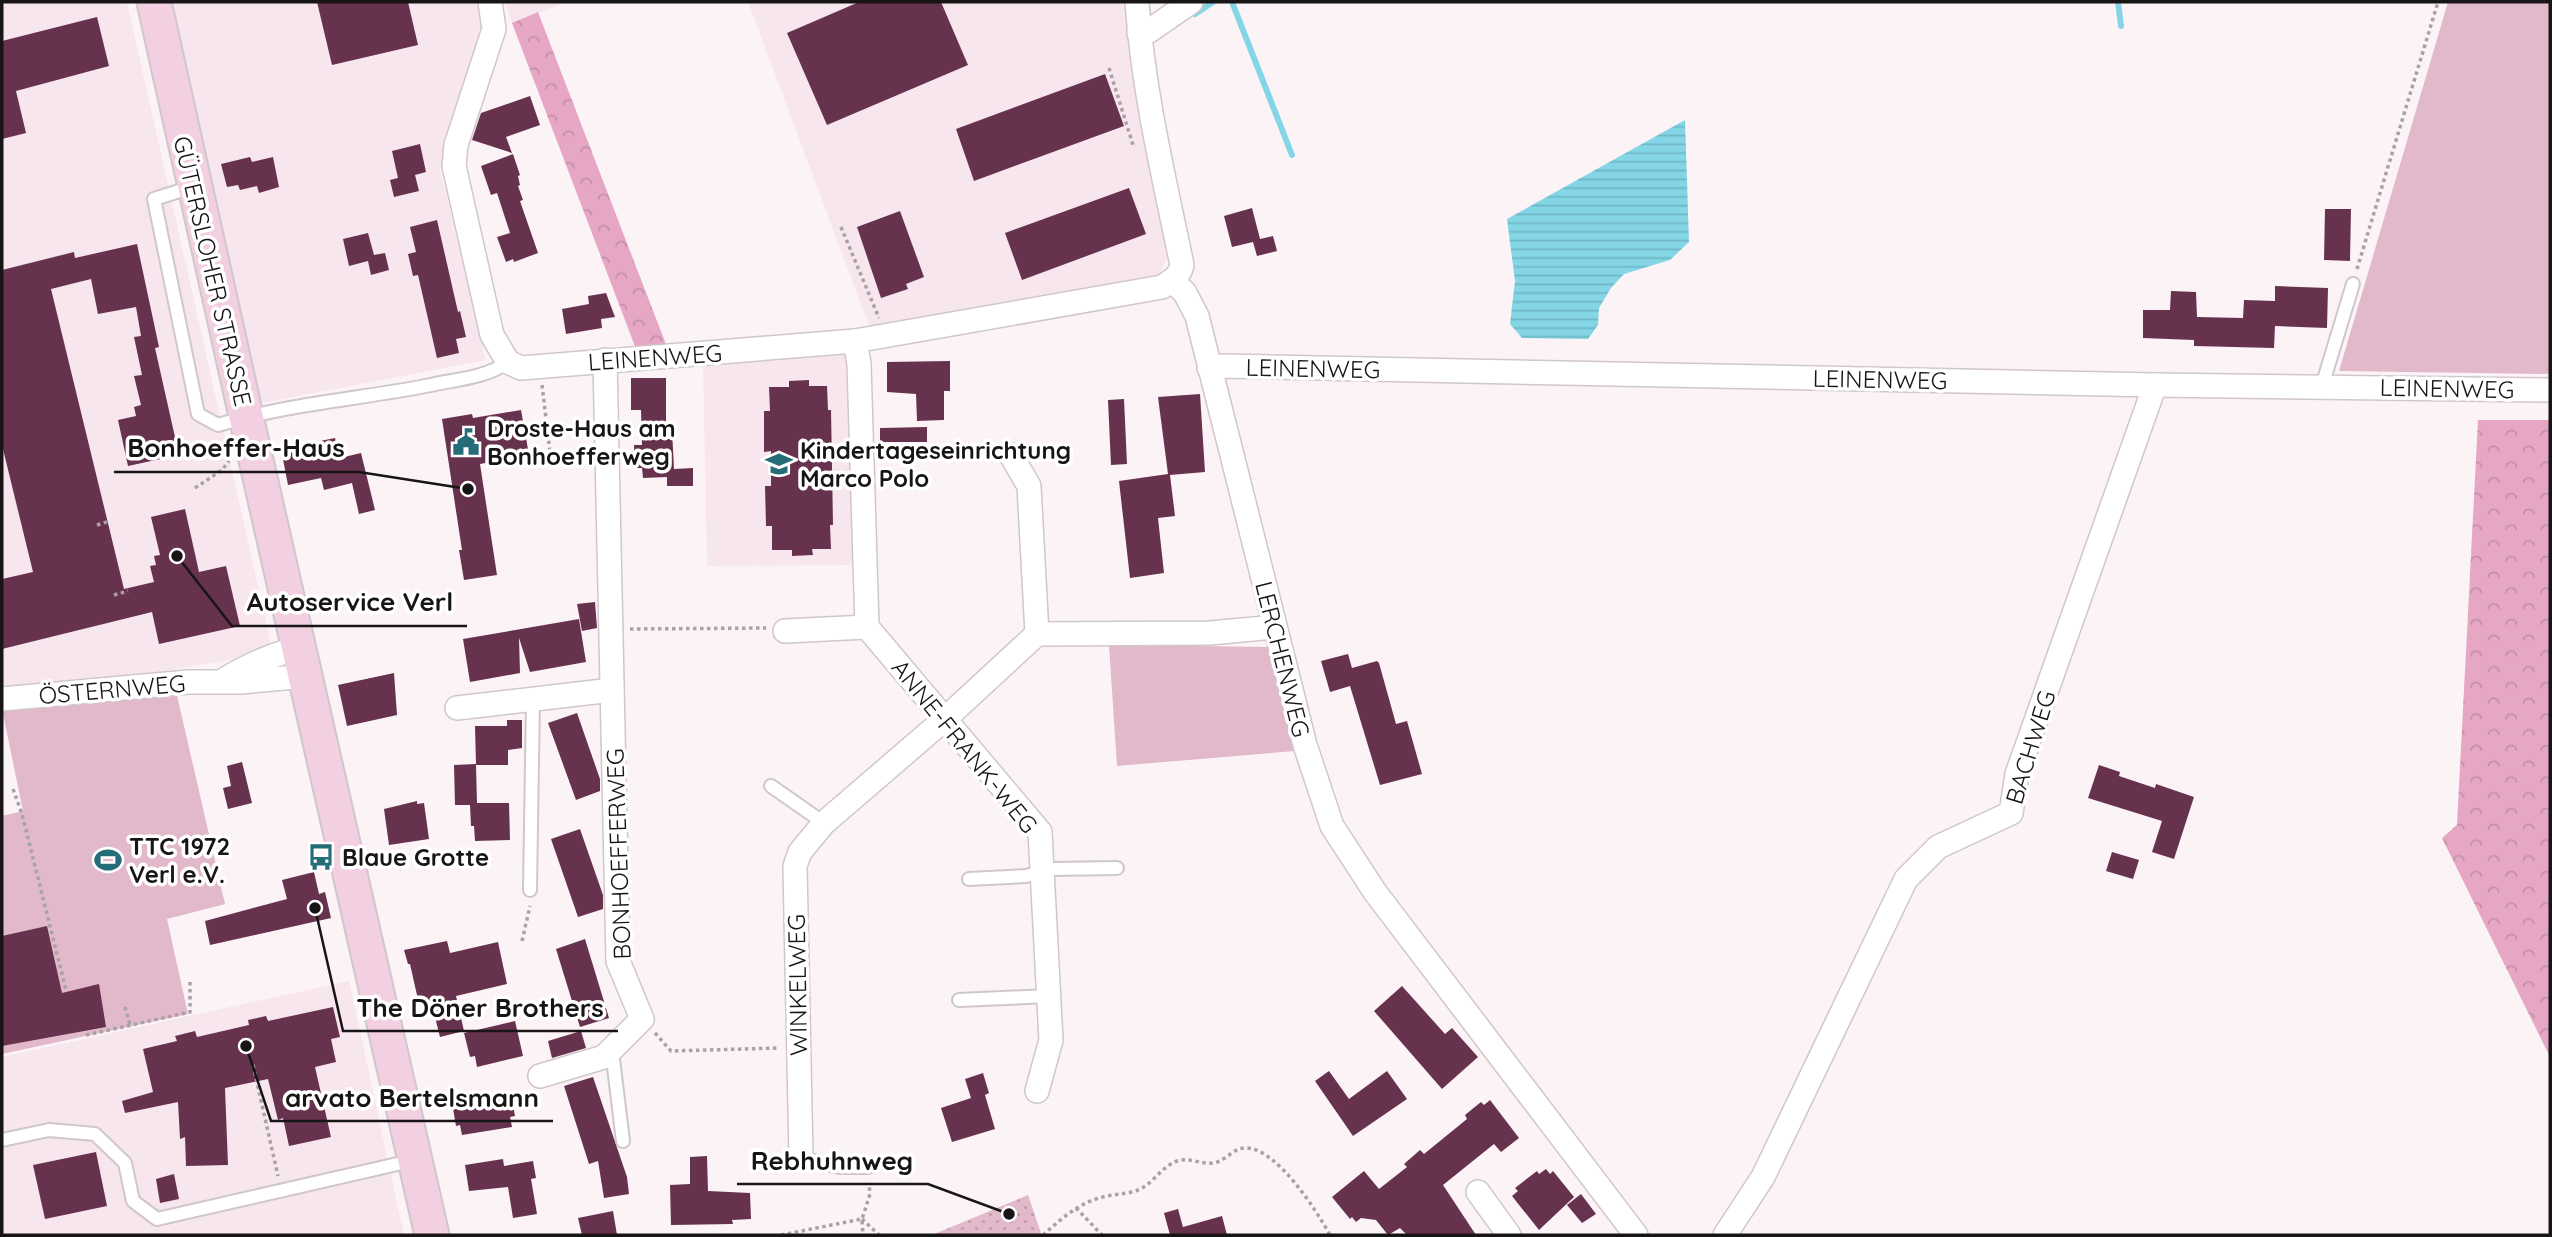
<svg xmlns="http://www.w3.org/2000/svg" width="2552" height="1237" viewBox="0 0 2552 1237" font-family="Quicksand,sans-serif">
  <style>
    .built { fill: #f7e6ee }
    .grass { fill: #e2b8cb }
    .forest { fill: url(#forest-crowns) }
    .park { fill: url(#park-dots) }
    .water { fill: url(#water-rules) }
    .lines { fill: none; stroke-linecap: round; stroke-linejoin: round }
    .stream { stroke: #84d6e6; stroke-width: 6 }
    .building { fill: #67324d }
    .lane-casing { stroke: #d0c7cb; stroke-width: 16 }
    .street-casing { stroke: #d0c7cb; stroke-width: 26 }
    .secondary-casing { stroke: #d0c7cb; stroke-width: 37 }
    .path { stroke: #a9a2a5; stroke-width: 3.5; stroke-dasharray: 3.5 3.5; stroke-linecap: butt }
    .lane { stroke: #fff; stroke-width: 12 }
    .street { stroke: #fff; stroke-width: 23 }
    .secondary { stroke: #f3cfe2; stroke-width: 33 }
    .labels { text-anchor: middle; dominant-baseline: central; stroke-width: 7; stroke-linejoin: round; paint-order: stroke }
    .street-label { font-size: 24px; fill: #181516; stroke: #fff }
    .poi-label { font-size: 24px; font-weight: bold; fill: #181516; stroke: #fff; text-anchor: start }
    .leader { fill: none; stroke: #181516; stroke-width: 2.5 }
    .callout-dot { fill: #181516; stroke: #fff; stroke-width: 2.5 }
    .callout-label { font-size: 26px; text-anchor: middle; font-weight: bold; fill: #181516; stroke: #fff; stroke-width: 7; stroke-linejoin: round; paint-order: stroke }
  </style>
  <defs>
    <pattern id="forest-crowns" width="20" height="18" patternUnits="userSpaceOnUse" patternTransform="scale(1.75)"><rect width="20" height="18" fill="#e6a7c5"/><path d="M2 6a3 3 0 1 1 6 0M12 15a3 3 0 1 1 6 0" fill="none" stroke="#c58fa8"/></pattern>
    <pattern id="park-dots" width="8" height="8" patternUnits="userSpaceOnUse" patternTransform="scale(1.75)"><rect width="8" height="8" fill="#e2b8cb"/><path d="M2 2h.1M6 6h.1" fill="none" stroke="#c19dae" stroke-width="1.8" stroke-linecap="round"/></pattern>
    <pattern id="water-rules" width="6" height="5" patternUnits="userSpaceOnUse" patternTransform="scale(1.75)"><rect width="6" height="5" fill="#84d6e6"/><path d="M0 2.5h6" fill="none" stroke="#71b7c5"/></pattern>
  </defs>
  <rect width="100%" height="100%" fill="#fcf3f7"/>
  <g class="built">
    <polygon points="2,2 127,2 271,644 230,660 158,672 2,688"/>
    <polygon points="168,2 481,2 481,32 451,123 440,169 486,360 256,404"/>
    <polygon points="505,2 567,2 512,23"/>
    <polygon points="748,2 1126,2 1129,39 1155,199 1167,257 1159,276 871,331"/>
    <polygon points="851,354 856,565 707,566 703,363"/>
    <polygon points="349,981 404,1235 2,1235 2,1057"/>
  </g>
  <g class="grass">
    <polygon points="2448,2 2550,2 2550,374 2339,371"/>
    <polygon points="1109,645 1271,647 1295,751 1117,766"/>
    <polygon points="176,691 225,904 167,919 188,1014 2,1054 2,816 23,811 2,709"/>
  </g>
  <g class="forest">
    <polygon points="538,12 667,347 636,349 512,23"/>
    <polygon points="2478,420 2550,420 2550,1057 2442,838 2457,825"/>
  </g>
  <polygon class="park" points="1028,1195 1041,1233 1038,1235 932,1235"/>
  <polygon class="water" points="1685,120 1689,242 1670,260 1624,274 1611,288 1599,308 1598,325 1588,339 1522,338 1510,324 1515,281 1507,219"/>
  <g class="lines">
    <g class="stream">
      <polyline points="1232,2 1292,155"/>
      <polyline points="2118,2 2121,26"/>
      <polyline points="1195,14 1213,2"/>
    </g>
  </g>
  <g class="building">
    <polygon points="317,2 408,2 418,45 332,65"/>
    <polygon points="859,2 941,2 968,65 827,125 787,33"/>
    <polygon points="97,17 109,66 16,91 26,133 2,139 2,41"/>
    <polygon points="1105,74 1124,126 974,181 956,129"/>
    <polygon points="530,96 540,125 506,137 512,153 472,140 481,113"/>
    <polygon points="420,144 426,172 415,175 419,191 394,197 390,180 398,178 392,151"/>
    <polygon points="513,154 520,175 518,176 520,185 518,186 523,200 520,201 538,253 514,262 513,259 506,262 497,237 510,233 497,193 491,195 481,166"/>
    <polygon points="250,157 252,162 273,157 279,187 259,193 257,186 240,190 238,185 227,187 221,164"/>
    <polygon points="1129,188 1146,234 1022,280 1005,233"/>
    <polygon points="1252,208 1260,239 1273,236 1277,251 1257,256 1253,242 1232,247 1224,216"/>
    <polygon points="2325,209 2351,209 2350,261 2324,260"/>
    <polygon points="900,211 924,277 906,284 908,289 881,298 857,227"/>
    <polygon points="437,220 458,312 460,311 466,337 456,339 459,353 437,358 418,275 413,276 408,254 416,252 410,227"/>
    <polygon points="368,233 374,255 385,253 389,270 371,275 368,261 349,266 343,239"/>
    <polygon points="137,244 159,347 155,348 179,455 128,466 118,420 136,416 134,407 141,405 134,376 142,375 134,337 141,336 136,307 98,314 91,279 51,289 124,589 154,582 150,566 156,565 154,556 160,555 151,517 185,509 199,572 226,566 240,626 159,644 152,612 2,649 2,579 33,572 2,445 2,270 74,252 75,258"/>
    <polygon points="2275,286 2328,288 2327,328 2275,326 2274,348 2194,346 2194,340 2143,338 2143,310 2170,310 2171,291 2196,292 2197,317 2243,318 2244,300 2275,301"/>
    <polygon points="606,293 615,317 601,319 602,328 566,334 562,309 589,304 588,296"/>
    <polygon points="950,361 950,391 944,391 944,420 917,421 916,394 887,392 887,362"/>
    <polygon points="631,378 666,378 666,430 672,430 674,469 693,468 693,486 667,486 667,477 643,478 642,468 635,468 634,445 642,445 641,410 631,410"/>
    <polygon points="809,380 809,386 827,386 828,410 831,410 833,525 830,525 831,549 812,549 813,555 792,556 792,550 772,550 772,526 766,526 765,486 771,486 771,451 764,452 764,411 770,411 769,387 789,387 789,381"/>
    <polygon points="1200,394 1205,472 1170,475 1175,516 1158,518 1164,573 1130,578 1119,481 1168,474 1158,397"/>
    <polygon points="1124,399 1127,464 1111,465 1108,400"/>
    <polygon points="521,410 529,455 480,464 497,575 464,580 459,550 462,550 442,419 472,414 473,418"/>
    <polygon points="927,427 927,442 880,442 880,428"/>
    <polygon points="335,438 340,458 361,453 375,510 359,514 352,483 324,490 321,478 288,485 281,449"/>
    <polygon points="595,602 597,628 582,631 577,604"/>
    <polygon points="579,619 586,662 530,672 519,638 520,673 470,682 463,639"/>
    <polygon points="1348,654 1352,668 1377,661 1379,663 1396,724 1407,721 1422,774 1380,785 1350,686 1330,692 1321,661"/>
    <polygon points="394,673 397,715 347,726 338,685"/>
    <polygon points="577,713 600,779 600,791 576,800 548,723"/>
    <polygon points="507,720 522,720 522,748 508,750 508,765 476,765 477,803 509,803 510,840 475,841 474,826 471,826 470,805 455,805 454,765 476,764 475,726 507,726"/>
    <polygon points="242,762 252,803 228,809 223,788 231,786 227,766"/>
    <polygon points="2099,765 2120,772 2119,776 2155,788 2156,784 2194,797 2174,859 2152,852 2162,821 2088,798"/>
    <polygon points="417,801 417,804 424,803 429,839 389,845 384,809"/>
    <polygon points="580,829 603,895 603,909 578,917 551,839"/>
    <polygon points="2112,852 2139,860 2133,879 2106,871"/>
    <polygon points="314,872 319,894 325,892 331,918 210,945 205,921 287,899 282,880"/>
    <polygon points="47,926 62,993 99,984 106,1027 2,1046 2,936"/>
    <polygon points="585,939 609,1018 580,1027 556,949"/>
    <polygon points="447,941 450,953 498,942 507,984 456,996 464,1031 440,1037 431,1001 419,1004 410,964 408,964 404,950"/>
    <polygon points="1402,986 1445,1034 1452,1028 1478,1057 1442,1089 1374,1011"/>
    <polygon points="333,1007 340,1037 331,1039 336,1062 315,1067 331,1137 289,1146 283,1118 278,1120 268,1079 225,1088 228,1165 186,1166 185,1137 180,1139 178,1102 125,1113 122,1101 153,1092 143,1049 177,1041 175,1036 195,1031 197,1037 249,1025 248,1020 266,1016 268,1021"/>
    <polygon points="515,1021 523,1056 477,1067 475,1056 470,1057 464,1033"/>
    <polygon points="581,1031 586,1048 552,1058 548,1041"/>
    <polygon points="1329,1071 1349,1099 1387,1071 1407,1099 1353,1136 1315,1081"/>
    <polygon points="983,1073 989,1093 985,1095 995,1129 952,1142 941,1108 971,1098 965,1079"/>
    <polygon points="593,1077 627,1177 629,1194 604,1198 598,1161 589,1164 564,1086"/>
    <polygon points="495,1094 495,1096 511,1094 515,1116 510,1117 512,1127 462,1135 460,1125 456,1126 452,1103"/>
    <polygon points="1490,1100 1519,1138 1501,1152 1494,1144 1443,1185 1476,1235 1407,1235 1400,1228 1388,1235 1376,1220 1361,1218 1356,1222 1352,1217 1350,1219 1332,1197 1364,1171 1379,1189 1407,1167 1404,1164 1420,1150 1424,1154 1467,1119 1465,1115 1481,1102 1484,1105"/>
    <polygon points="96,1152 107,1206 45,1219 33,1165"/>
    <polygon points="707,1156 708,1191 750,1193 751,1219 732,1220 733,1224 671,1225 670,1185 690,1184 690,1157"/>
    <polygon points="503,1159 504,1166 533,1161 536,1178 531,1179 537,1214 513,1218 508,1187 469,1191 465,1165"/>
    <polygon points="1546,1169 1550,1174 1553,1171 1574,1197 1539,1230 1512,1196 1518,1191 1515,1188 1537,1171 1539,1174"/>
    <polygon points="174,1174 179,1199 160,1203 156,1179"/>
    <polygon points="1581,1194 1596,1214 1582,1223 1567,1205"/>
    <polygon points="1178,1209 1183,1227 1222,1216 1227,1235 1170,1235 1164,1213"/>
    <polygon points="613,1211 617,1235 582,1235 578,1218"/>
  </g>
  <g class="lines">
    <defs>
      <g id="lane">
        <path d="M 192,187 L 154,199 L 198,414 L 218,425 C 287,404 360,399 431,385 C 458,379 485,378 508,362"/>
        <polyline points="2322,386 2353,284"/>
        <polyline points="771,786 824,823"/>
        <polyline points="969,879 1026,876 1052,869 1117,868"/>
        <polyline points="530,890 533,699"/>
        <polyline points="959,1000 1049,996"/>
        <polyline points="612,1051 623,1141"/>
        <polyline points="2,1140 49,1130 95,1134 125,1163 133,1201 157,1219 415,1160"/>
        <polyline points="801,1158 840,1167 868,1167"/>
      </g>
      <g id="street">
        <path d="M 490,2 L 494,29 L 456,145 L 454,166 L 492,335 L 508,362 L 521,368 L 855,341 L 1162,287 C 1172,281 1179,277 1182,265 C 1164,178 1143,91 1137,2"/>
        <polyline points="1139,33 1149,31 1191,2"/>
        <polyline points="1172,280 1185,293 1197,316 1305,745 1332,826 1375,892 1636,1235"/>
        <polyline points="855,341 859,364 867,627 1040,832 1051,1040 1037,1091"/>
        <polyline points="1209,368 1222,366 2155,385 2550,390"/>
        <polyline points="785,631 867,627"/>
        <polyline points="1037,634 1210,633 1275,627"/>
        <path d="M 222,681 C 248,665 270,655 299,648"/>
        <polyline points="2,699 188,682 241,682 306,676"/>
        <polyline points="457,708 612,690"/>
        <polyline points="540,1076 604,1057 642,1019 618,961 605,360"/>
        <polyline points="801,1158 795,866 800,852 824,823 946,718 1037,634 1029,486 1011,455"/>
        <polyline points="1478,1192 1509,1235"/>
        <polyline points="1725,1235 1763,1177 1906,879 1938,847 2011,813 2017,774 2155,385"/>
      </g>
      <polyline id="secondary" points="154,2 246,416 432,1235"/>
    </defs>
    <use href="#lane" class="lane-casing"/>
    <use href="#street" class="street-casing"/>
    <use href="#secondary" class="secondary-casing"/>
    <g class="path">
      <polyline points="1109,68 1133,145"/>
      <polyline points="841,227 879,318"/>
      <polyline points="2357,269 2438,2"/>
      <polyline points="542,385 551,460"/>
      <polyline points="826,457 842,457"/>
      <polyline points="507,459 510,466 587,454"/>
      <polyline points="195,488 222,470 229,461"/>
      <polyline points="97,525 110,521"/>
      <polyline points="114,595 128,591"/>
      <polyline points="630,629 766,628"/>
      <polyline points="13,789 22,814 66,990"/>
      <polyline points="372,862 397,856"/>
      <polyline points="522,941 530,906"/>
      <polyline points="125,1007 130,1025"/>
      <polyline points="655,1033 671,1051 779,1048"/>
      <polyline points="86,1035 190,1012 190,981"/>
      <polyline points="253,1065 278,1176"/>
      <polyline points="1076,1208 1102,1235"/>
      <polyline points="862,1219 879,1235"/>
      <polyline points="862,1221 863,1235"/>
      <polyline points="781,1235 862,1219 870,1194 869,1183"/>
      <path d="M 1043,1235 C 1059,1221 1075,1206 1096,1199 C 1109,1194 1125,1195 1138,1190 C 1153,1184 1161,1167 1177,1161 C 1190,1157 1202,1165 1214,1163 C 1227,1160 1234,1147 1247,1148 C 1278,1150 1316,1210 1330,1235"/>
    </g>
    <use href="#lane" class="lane"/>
    <use href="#street" class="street"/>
    <use href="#secondary" class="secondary"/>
  </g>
  <defs>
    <symbol id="civic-bare" viewBox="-9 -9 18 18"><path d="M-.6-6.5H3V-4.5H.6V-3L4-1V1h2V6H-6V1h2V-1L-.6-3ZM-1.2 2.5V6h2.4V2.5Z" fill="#256c79" stroke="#fff" stroke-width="2.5" paint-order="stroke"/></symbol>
    <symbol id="school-bare" viewBox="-9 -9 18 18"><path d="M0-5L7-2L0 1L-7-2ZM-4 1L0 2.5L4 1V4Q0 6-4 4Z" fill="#256c79" stroke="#fff" stroke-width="2.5" paint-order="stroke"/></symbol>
    <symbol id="bus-bare" viewBox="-9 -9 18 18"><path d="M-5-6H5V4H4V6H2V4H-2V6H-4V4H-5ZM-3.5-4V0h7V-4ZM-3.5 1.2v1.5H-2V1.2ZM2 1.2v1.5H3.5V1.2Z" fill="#256c79" stroke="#fff" stroke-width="2.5" paint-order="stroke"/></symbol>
    <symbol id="stadium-bare" viewBox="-9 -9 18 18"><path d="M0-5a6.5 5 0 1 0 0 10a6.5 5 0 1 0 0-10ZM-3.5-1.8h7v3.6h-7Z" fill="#256c79" stroke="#fff" stroke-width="2.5" paint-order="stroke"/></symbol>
  </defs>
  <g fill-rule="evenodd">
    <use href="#civic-bare" x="447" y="423" width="38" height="38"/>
    <use href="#school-bare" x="760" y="445" width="38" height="38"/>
    <use href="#bus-bare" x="302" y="838" width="38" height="38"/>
    <use href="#stadium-bare" x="89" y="841" width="38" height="38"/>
  </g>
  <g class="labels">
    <g class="street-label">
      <text transform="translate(213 271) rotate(77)">GÜTERSLOHER STRASSE</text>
      <text transform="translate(655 357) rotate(-4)">LEINENWEG</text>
      <text transform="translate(1313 368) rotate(1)">LEINENWEG</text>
      <text transform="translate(1880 379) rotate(1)">LEINENWEG</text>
      <text transform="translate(2447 388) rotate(1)">LEINENWEG</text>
      <text transform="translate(1283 659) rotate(76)">LERCHENWEG</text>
      <text transform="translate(112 689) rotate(-5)">ÖSTERNWEG</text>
      <text transform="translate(965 746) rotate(51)">ANNE-FRANK-WEG</text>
      <text transform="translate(2030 747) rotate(-73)">BACHWEG</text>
      <text transform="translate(618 854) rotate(-92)">BONHOEFFERWEG</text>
      <text transform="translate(797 985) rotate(-91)">WINKELWEG</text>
    </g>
    <g class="poi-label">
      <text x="487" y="428">Droste-Haus am<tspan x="487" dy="28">Bonhoefferweg</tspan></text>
      <text x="800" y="450">Kindertageseinrichtung<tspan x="800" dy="28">Marco Polo</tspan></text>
      <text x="129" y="846">TTC 1972<tspan x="129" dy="28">Verl e.V.</tspan></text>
      <text x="342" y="857">Blaue Grotte</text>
    </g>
  </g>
  <path class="leader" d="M468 489L359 472H114M177 556L232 626H467M315 908L343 1031H618M246 1046L271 1121H553M1009 1214L928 1184H737"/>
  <g class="callout-dot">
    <circle cx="468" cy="489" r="7"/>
    <circle cx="177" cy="556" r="7"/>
    <circle cx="315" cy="908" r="7"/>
    <circle cx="246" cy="1046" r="7"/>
    <circle cx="1009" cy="1214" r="7"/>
  </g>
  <g class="callout-label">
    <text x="236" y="457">Bonhoeffer-Haus</text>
    <text x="350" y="611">Autoservice Verl</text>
    <text x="480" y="1017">The Döner Brothers</text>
    <text x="412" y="1107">arvato Bertelsmann</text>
    <text x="832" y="1170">Rebhuhnweg</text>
  </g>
  <rect width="2552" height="1237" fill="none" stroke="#181516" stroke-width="7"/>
</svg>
